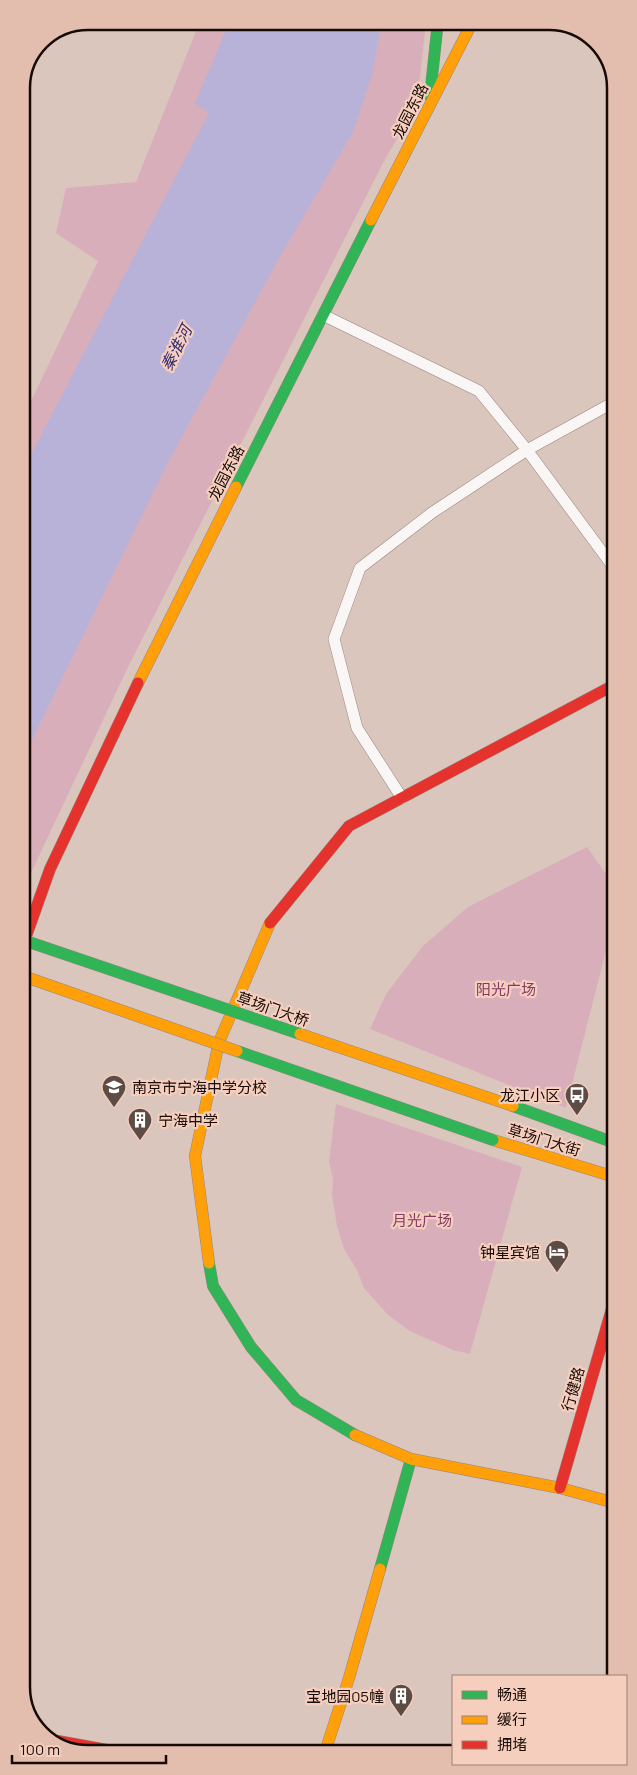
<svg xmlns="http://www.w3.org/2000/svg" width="637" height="1775" viewBox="0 0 637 1775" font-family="Manrope,'Noto Sans SC',sans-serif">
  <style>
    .green { fill: #d8aebb }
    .water { fill: #b8b1d8 }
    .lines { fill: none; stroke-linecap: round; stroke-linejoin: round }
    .street-casing { stroke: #95867e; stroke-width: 12 }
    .fast-casing { stroke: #95867e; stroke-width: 12 }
    .slow-casing { stroke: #95867e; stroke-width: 12 }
    .jam-casing { stroke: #95867e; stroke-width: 12 }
    .street { stroke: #faf6f5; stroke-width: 11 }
    .fast { stroke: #30b455; stroke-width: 11 }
    .slow { stroke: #ff9f0a; stroke-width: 11 }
    .jam { stroke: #e5322d; stroke-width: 11 }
    .fast-bridge-casing { stroke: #95867e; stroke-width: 12; stroke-linecap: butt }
    .slow-bridge-casing { stroke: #95867e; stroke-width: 12; stroke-linecap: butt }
    .fast-bridge { stroke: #30b455; stroke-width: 11 }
    .slow-bridge { stroke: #ff9f0a; stroke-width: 11 }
    .labels { text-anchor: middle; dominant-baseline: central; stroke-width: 4.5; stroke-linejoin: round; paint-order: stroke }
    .street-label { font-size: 15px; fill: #170a05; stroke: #f5cebd }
    .park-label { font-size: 15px; fill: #833a66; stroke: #f5cebd }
    .poi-label { font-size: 15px; fill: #170a05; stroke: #f5cebd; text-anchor: end }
    .water-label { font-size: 16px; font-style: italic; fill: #362c71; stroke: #f5cebd }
    .rim { fill: none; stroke: #170a05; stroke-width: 2.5 }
  </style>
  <rect width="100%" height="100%" fill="#dbc6bd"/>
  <g class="green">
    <polygon points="200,21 426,21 420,78 405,125 384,161 128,667 22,892 22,420 98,261 56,233 66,188 136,182"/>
    <polygon points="587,847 606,874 614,889 612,927 566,1108 370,1029 386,994 423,946 468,907"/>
    <polygon points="336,1104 522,1167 470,1354 453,1350 410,1331 388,1315 364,1288 357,1270 344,1249 337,1226 332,1195 333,1179 329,1162"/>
  </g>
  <polygon class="water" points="230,21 382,21 372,75 353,132 278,260 167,464 22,760 22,472 209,113 195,103"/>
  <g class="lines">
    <defs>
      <g id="street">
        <polyline points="323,315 479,391 527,450 614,568"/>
        <polyline points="402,798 357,728 334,639 360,568 433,512 527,450 614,402"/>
      </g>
      <g id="fast">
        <polyline points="430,96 438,21"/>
        <polyline points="236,487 371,220"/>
        <polyline points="513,1106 615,1143"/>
        <polyline points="209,1263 213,1286 251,1347 296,1400 355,1435"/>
        <polyline points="380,1569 411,1459"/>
      </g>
      <g id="slow">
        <polyline points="371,220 473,21"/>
        <polyline points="138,683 236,487"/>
        <polyline points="493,1140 615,1177"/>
        <polyline points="209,1263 195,1156 219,1042 270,923"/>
        <polyline points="355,1435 411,1459 560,1488 615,1503"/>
        <polyline points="325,1752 349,1678 380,1569"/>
      </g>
      <g id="jam">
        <polyline points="270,923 349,826 614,685"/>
        <polyline points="23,945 50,869 138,683"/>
        <polyline points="560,1488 615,1298"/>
        <polyline points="47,1739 124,1753"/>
      </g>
    </defs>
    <use href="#street" class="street-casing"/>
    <use href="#fast" class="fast-casing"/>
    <use href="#slow" class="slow-casing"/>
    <use href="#jam" class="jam-casing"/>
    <use href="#street" class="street"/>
    <use href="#fast" class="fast"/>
    <use href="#slow" class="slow"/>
    <use href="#jam" class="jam"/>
    <defs>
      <g id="fast-bridge">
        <polyline points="23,940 300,1034"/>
        <polyline points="237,1051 493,1140"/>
      </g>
      <g id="slow-bridge">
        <polyline points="23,976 237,1051"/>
        <polyline points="300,1034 513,1106"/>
      </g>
    </defs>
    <use href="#fast-bridge" class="fast-bridge-casing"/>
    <use href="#slow-bridge" class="slow-bridge-casing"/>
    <use href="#fast-bridge" class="fast-bridge"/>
    <use href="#slow-bridge" class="slow-bridge"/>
  </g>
  <defs>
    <symbol id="school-pin" viewBox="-11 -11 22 30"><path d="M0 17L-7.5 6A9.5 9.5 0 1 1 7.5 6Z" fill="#5c4c45" stroke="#f5cebd"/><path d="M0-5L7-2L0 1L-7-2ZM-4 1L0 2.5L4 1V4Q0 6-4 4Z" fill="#fff"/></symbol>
    <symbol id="bus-pin" viewBox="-11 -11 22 30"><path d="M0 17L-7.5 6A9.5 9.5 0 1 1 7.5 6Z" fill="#5c4c45" stroke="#f5cebd"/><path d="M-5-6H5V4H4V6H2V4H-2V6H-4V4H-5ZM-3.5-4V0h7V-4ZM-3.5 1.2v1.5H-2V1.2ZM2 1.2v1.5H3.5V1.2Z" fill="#fff"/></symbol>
    <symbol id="building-pin" viewBox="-11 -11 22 30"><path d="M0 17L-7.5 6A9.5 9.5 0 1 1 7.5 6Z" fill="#5c4c45" stroke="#f5cebd"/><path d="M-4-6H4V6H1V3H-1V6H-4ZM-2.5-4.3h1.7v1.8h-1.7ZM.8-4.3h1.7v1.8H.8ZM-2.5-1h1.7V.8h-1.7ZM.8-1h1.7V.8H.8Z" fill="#fff"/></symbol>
    <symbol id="hotel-pin" viewBox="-11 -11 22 30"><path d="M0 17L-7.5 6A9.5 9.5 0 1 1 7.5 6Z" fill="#5c4c45" stroke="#f5cebd"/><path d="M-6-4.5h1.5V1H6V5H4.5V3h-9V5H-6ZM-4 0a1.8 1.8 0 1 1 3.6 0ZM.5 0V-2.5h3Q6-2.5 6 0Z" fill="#fff"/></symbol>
  </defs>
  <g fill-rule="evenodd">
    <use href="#school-pin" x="100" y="1073" width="28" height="38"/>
    <use href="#bus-pin" x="563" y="1081" width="28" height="38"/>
    <use href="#building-pin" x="126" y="1106" width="28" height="38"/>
    <use href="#hotel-pin" x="543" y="1238" width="28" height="38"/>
    <use href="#building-pin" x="387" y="1682" width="28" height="38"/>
  </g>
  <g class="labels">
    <g class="street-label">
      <text transform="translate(410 111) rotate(-63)">龙园东路</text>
      <text transform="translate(226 473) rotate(-63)">龙园东路</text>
      <text transform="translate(273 1009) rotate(19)">草场门大桥</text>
      <text transform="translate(544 1140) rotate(17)">草场门大街</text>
      <text transform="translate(573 1389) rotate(-74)">行健路</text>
    </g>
    <g class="park-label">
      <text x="506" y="989">阳光广场</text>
      <text x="422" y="1220">月光广场</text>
    </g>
    <g class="poi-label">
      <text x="132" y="1087" text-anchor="start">南京市宁海中学分校</text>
      <text x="560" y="1095">龙江小区</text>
      <text x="158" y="1120" text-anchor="start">宁海中学</text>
      <text x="540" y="1252">钟星宾馆</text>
      <text x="384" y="1696">宝地园05幢</text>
    </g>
    <g class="water-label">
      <text transform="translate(176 348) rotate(-63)">秦淮河</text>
    </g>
  </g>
  <path d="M0 0H637V1775H0ZM88 30H549A58 58 0 0 1 607 88V1687A58 58 0 0 1 549 1745H88A58 58 0 0 1 30 1687V88A58 58 0 0 1 88 30Z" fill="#e3beae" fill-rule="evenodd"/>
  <path class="rim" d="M88 30H549A58 58 0 0 1 607 88V1687A58 58 0 0 1 549 1745H88A58 58 0 0 1 30 1687V88A58 58 0 0 1 88 30Z"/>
  <rect x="452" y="1675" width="175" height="90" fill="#f5cebd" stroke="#9c8073"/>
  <rect x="462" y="1691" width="25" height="8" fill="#30b455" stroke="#9c8073"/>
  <text x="497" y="1700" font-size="15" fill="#170a05">畅通</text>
  <rect x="462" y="1716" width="25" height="8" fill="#ff9f0a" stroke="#9c8073"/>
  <text x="497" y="1725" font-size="15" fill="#170a05">缓行</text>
  <rect x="462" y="1741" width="25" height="8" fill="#e5322d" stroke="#9c8073"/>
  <text x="497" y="1750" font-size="15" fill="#170a05">拥堵</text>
  <path d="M12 1755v8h154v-8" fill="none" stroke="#170a05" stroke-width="2.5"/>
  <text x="20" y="1755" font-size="15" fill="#170a05" stroke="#f5cebd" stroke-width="4" paint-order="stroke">100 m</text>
</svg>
